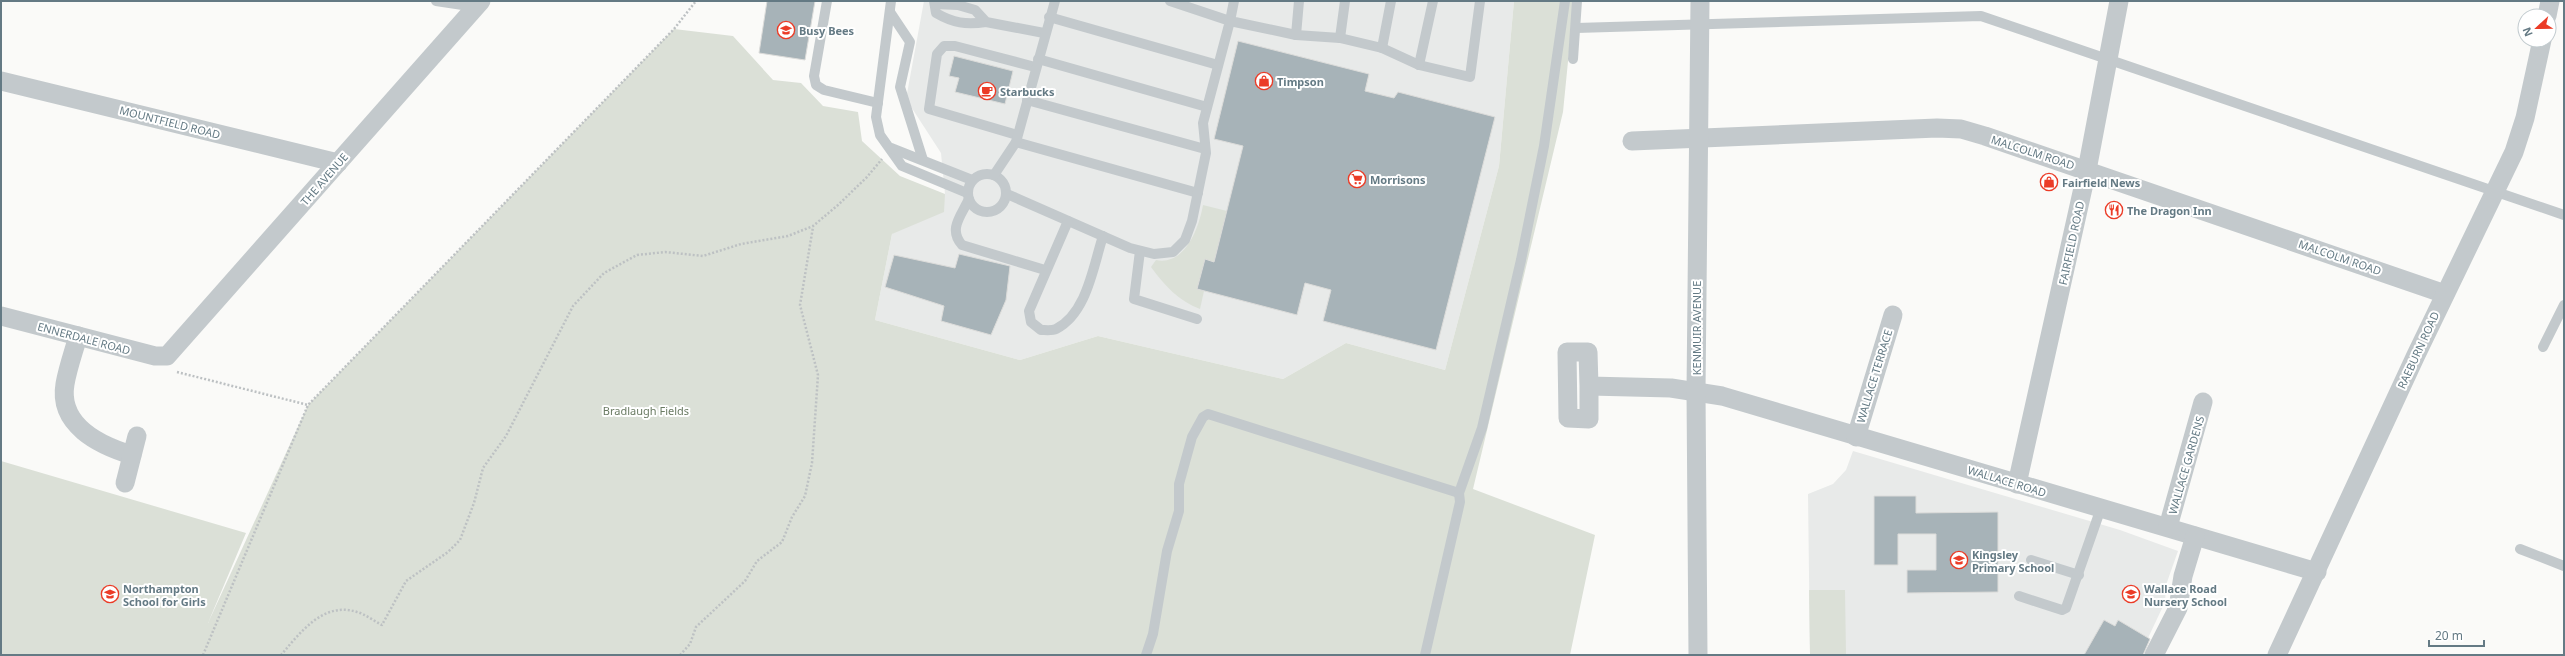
<svg xmlns="http://www.w3.org/2000/svg" width="2565" height="656" viewBox="0 0 2565 656" font-family="'Noto Sans',sans-serif">
  <style>
    .built { fill: #e8eae9 }
    .green { fill: #dbe0d7 }
    .building { fill: #a7b3b8; stroke: #dcdcda }
    .lines { fill: none; stroke-linecap: round; stroke-linejoin: round }
    .path { stroke: #bdc1c3; stroke-width: 2.5; stroke-dasharray: 2 2; stroke-linecap: butt }
    .service { stroke: #c3c9cc; stroke-width: 10 }
    .minor { stroke: #c3c9cc; stroke-width: 19 }
    .labels { text-anchor: middle; dominant-baseline: central; stroke-width: 4; stroke-linejoin: round; paint-order: stroke }
    .poi-label { font-size: 11px; font-weight: bold; fill: #647a84; stroke: #fff; text-anchor: start }
    .street-label { font-size: 11px; fill: #647a84; stroke: #fff }
    .park-label { font-size: 11px; fill: #6a7b63; stroke: #fff }
  </style>
  <rect width="100%" height="100%" fill="#fafaf8"/>
  <g class="built">
    <polygon points="924,1 1514,1 1499,166 1445,370 1346,343 1283,379 1098,336 1020,360 875,320 892,234 945,194 941,153 906,99"/>
    <polygon points="1853,451 2120,530 2178,551 2166,585 2165,602 2140,655 1810,655 1808,494 1833,484 1846,470"/>
  </g>
  <g class="green">
    <polygon points="1514,1 1574,1 1563,112 1473,489 1595,535 1570,655 1,655 1,461 246,533 208,623 308,405 674,29 733,36 773,80 801,83 823,106 858,112 862,141 900,176 945,194 944,212 892,234 875,320 1020,360 1098,336 1283,379 1346,343 1445,370 1499,166"/>
    <path d="M 1203,205 L 1227,211 L 1214,262 L 1205,260 L 1197,289 L 1204,291 L 1200,309 C 1179,301 1165,286 1151,267 L 1156,260 C 1185,266 1199,228 1203,205 Z"/>
    <polygon points="1809,590 1845,590 1846,655 1810,655"/>
  </g>
  <g class="building">
    <polygon points="767,1 815,1 805,60 759,53"/>
    <polygon points="1238,41 1369,74 1365,91 1394,98 1398,92 1495,117 1436,350 1323,321 1331,290 1305,283 1297,315 1197,289 1205,259 1214,262 1243,146 1214,139"/>
    <polygon points="954,56 1013,71 1005,104 955,92 959,78 949,76"/>
    <polygon points="959,254 1010,266 1006,300 991,335 941,321 944,306 885,287 894,255 955,268"/>
    <polygon points="1874,496 1916,496 1916,513 1998,512 1998,592 1907,593 1907,570 1936,570 1936,534 1898,534 1898,565 1874,565"/>
    <polygon points="2104,620 2115,626 2118,620 2150,639 2143,655 2084,655"/>
  </g>
  <g class="lines">
    <g class="path">
      <polyline points="177,372 308,405"/>
      <polyline points="203,655 308,405 674,29 696,1"/>
      <path d="M 281,655 C 300,633 323,601 357,612 C 365,614 374,621 382,625 L 406,581 L 448,552 L 460,540 L 474,503 L 483,468 L 506,436 L 573,306 L 604,273 L 637,255 L 665,252 L 703,256 L 741,244 L 788,236 L 813,226 L 838,205 L 867,177 L 882,159"/>
      <polyline points="680,655 690,644 696,627 745,581 757,561 782,542 792,517 805,496 812,463 818,375 800,305 813,227"/>
    </g>
    <g class="service">
      <polyline points="436,1 476,7"/>
      <polyline points="827,1 814,76 816,85 824,90 878,103"/>
      <polyline points="891,1 876,117 880,135 902,166 967,193"/>
      <path d="M 934,1 L 936,13 C 953,23 966,25 986,22"/>
      <polyline points="1234,1 1230,21 1296,35 1340,38 1382,48 1419,65 1470,77 1480,1"/>
      <polyline points="935,4 958,5 975,10 986,22 1044,33"/>
      <polyline points="890,12 910,42 900,87 923,160"/>
      <polyline points="1049,17 1218,65"/>
      <polyline points="1576,28 1981,16 2564,215"/>
      <polyline points="1296,35 1299,1"/>
      <polyline points="1340,38 1345,1"/>
      <polyline points="1382,48 1391,1"/>
      <polyline points="1038,59 1207,107"/>
      <polyline points="1573,59 1577,1"/>
      <polyline points="1419,65 1433,1"/>
      <polyline points="1027,100 1205,149"/>
      <polyline points="1017,135 929,109 937,54 944,46 955,46 1035,67"/>
      <polyline points="1016,142 1198,193"/>
      <polyline points="891,148 972,180"/>
      <circle cx="987" cy="193" r="19"/>
      <polyline points="994,175 1016,142 1055,1"/>
      <polyline points="1007,194 1130,248 1154,254 1173,252 1185,240 1192,221 1206,153 1203,123 1230,21 1170,1"/>
      <path d="M 969,199 C 961,216 948,229 962,245 L 1045,270"/>
      <path d="M 1068,221 L 1029,311 L 1031,322 L 1041,330 C 1045,330 1052,331 1056,329 C 1087,313 1093,267 1103,236"/>
      <polyline points="1140,251 1134,299 1197,319"/>
      <polyline points="2543,347 2564,305"/>
      <polyline points="2520,549 2564,566"/>
      <polyline points="2031,560 2079,575"/>
      <polyline points="2019,596 2062,610 2066,608 2101,508"/>
      <polyline points="1146,655 1153,634 1167,551 1179,511 1179,484 1192,437 1203,417 1208,414 1459,493"/>
      <polyline points="1425,655 1460,502 1459,493 1482,428 1521,260 1544,146 1565,1"/>
    </g>
    <g class="minor">
      <polyline points="2547,16 2550,1"/>
      <polyline points="1,81 338,163"/>
      <polyline points="1632,141 1937,128 1961,129 1985,136 2445,294"/>
      <polyline points="1,316 155,356 167,356 481,1"/>
      <path d="M 78,336 C 74,351 68,367 65,384 C 58,425 99,445 132,455"/>
      <polyline points="1589,386 1588,352 1567,352 1568,418 1589,419 1589,386 1671,388 1722,396 2317,572"/>
      <polyline points="1856,437 1893,315"/>
      <polyline points="125,483 137,436"/>
      <polyline points="2017,484 2087,170 2119,1"/>
      <polyline points="2168,527 2203,402"/>
      <polyline points="1698,655 1696,391 1700,1"/>
      <polyline points="2154,655 2178,608 2183,576 2195,536"/>
      <polyline points="2277,655 2416,355 2514,152 2525,118 2542,40"/>
    </g>
  </g>
  <defs>
    <symbol id="school-ring" viewBox="-11 -11 22 22"><circle r="9.5" fill="#fff" stroke="#eb3c27" stroke-width="1.5"/><path d="M0-5L7-2L0 1L-7-2ZM-4 1L0 2.5L4 1V4Q0 6-4 4Z" fill="#eb3c27"/></symbol>
    <symbol id="shop-ring" viewBox="-11 -11 22 22"><circle r="9.5" fill="#fff" stroke="#eb3c27" stroke-width="1.5"/><path d="M-5-2.5h2.3a2.7 3.5 0 0 1 5.4 0H5L5.5 6h-11ZM-1.5-2.5h3a1.5 2.3 0 0 0-3 0Z" fill="#eb3c27"/></symbol>
    <symbol id="cafe-ring" viewBox="-11 -11 22 22"><circle r="9.5" fill="#fff" stroke="#eb3c27" stroke-width="1.5"/><path d="M-5.5-4.5H6V0H3Q3 3.5 0 3.5H-2.5Q-5.5 3.5-5.5 0ZM3-3.2v2h1.7v-2ZM-6 4.5H4V6H-6Z" fill="#eb3c27"/></symbol>
    <symbol id="supermarket-ring" viewBox="-11 -11 22 22"><circle r="9.5" fill="#fff" stroke="#eb3c27" stroke-width="1.5"/><path d="M-6-5.5h2.5l.6 2H6L4.5 2H-2.5L-4.4-4H-6ZM-1.5 3.2a1.3 1.3 0 1 0 .1 0ZM3 3.2a1.3 1.3 0 1 0 .1 0Z" fill="#eb3c27"/></symbol>
    <symbol id="restaurant-ring" viewBox="-11 -11 22 22"><circle r="9.5" fill="#fff" stroke="#eb3c27" stroke-width="1.5"/><path d="M-5-6h1v4h1v-4h1v4h1v-4h1v5L-1.5 .5V6h-2V.5L-5-1ZM5-6V6H3V1.5H1.5Q1.5-4 5-6Z" fill="#eb3c27"/></symbol>
  </defs>
  <g fill-rule="evenodd">
    <use href="#school-ring" x="776" y="20" width="20" height="20"/>
    <use href="#shop-ring" x="1254" y="71" width="20" height="20"/>
    <use href="#cafe-ring" x="977" y="81" width="20" height="20"/>
    <use href="#supermarket-ring" x="1347" y="169" width="20" height="20"/>
    <use href="#shop-ring" x="2039" y="172" width="20" height="20"/>
    <use href="#restaurant-ring" x="2104" y="200" width="20" height="20"/>
    <use href="#school-ring" x="1949" y="550" width="20" height="20"/>
    <use href="#school-ring" x="100" y="584" width="20" height="20"/>
    <use href="#school-ring" x="2121" y="584" width="20" height="20"/>
  </g>
  <g class="labels">
    <g class="poi-label">
      <text x="799" y="30">Busy Bees</text>
      <text x="1277" y="81">Timpson</text>
      <text x="1000" y="91">Starbucks</text>
      <text x="1370" y="179">Morrisons</text>
      <text x="2062" y="182">Fairfield News</text>
      <text x="2127" y="210">The Dragon Inn</text>
      <text x="1972" y="554">Kingsley<tspan x="1972" dy="13">Primary School</tspan></text>
      <text x="123" y="588">Northampton<tspan x="123" dy="13">School for Girls</tspan></text>
      <text x="2144" y="588">Wallace Road<tspan x="2144" dy="13">Nursery School</tspan></text>
    </g>
    <g class="street-label">
      <text transform="translate(170 122) rotate(14)">MOUNTFIELD ROAD</text>
      <text transform="translate(2033 152) rotate(18)">MALCOLM ROAD</text>
      <text transform="translate(324 179) rotate(-49)">THE AVENUE</text>
      <text transform="translate(2071 243) rotate(-78)">FAIRFIELD ROAD</text>
      <text transform="translate(2340 257) rotate(19)">MALCOLM ROAD</text>
      <text transform="translate(1696 328) rotate(-90)">KENMUIR AVENUE</text>
      <text transform="translate(84 338) rotate(15)">ENNERDALE ROAD</text>
      <text transform="translate(2418 350) rotate(-65)">RAEBURN ROAD</text>
      <text transform="translate(1874 376) rotate(-73)">WALLACE TERRACE</text>
      <text transform="translate(2186 465) rotate(-74)">WALLACE GARDENS</text>
      <text transform="translate(2007 481) rotate(17)">WALLACE ROAD</text>
    </g>
    <g class="park-label">
      <text x="646" y="410">Bradlaugh Fields</text>
    </g>
  </g>
  <rect width="2565" height="656" fill="none" stroke="#647a84" stroke-width="4"/>
  <g transform="translate(2537 28) rotate(248)"><circle r="19" fill="#ffffff" stroke="#c1cace"/>
  <path d="M0-3L7 15L0 10L-7 15Z" fill="#eb3c27"/>
  <text y="-6" font-size="11" font-weight="bold" text-anchor="middle" fill="#647a84">N</text>
  </g>
  <path d="M2429 640v6h55v-6" fill="none" stroke="#647a84" stroke-width="2"/>
  <text x="2435" y="640" font-size="12" fill="#647a84" stroke="#ffffff" stroke-width="3" paint-order="stroke">20 m</text>
</svg>
